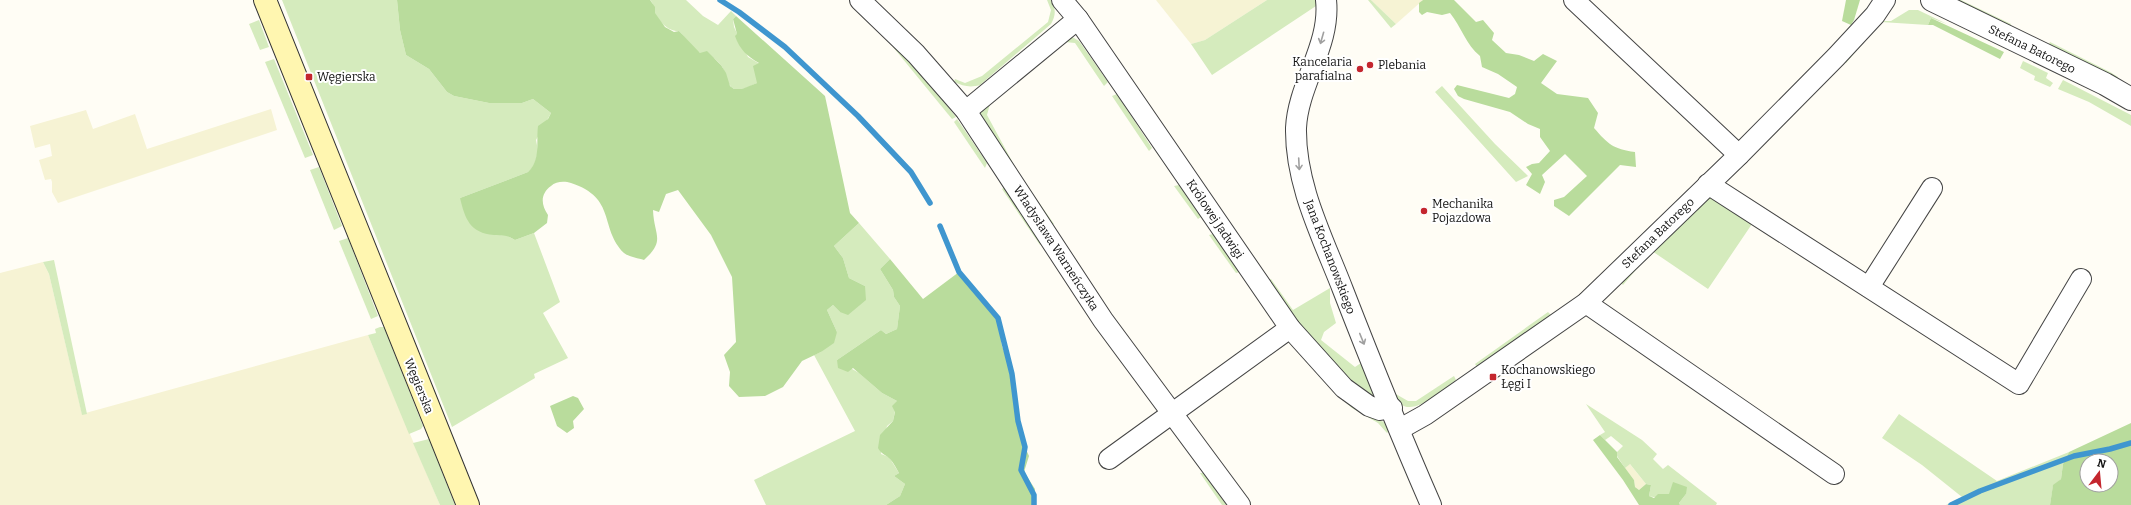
<svg xmlns="http://www.w3.org/2000/svg" width="2131" height="505" viewBox="0 0 2131 505" font-family="Bitter,serif">
  <style>
    .farmland { fill: #f6f3d4 }
    .green { fill: #d5ebbd }
    .forest { fill: #b9dc9c; fill-rule: evenodd }
    .lines { fill: none; stroke-linecap: round; stroke-linejoin: round }
    .stream { stroke: #3f96cf; stroke-width: 5.5 }
    .minor-casing { stroke: #444; stroke-width: 22 }
    .tertiary-casing { stroke: #444; stroke-width: 24 }
    .secondary-casing { stroke: #333; stroke-width: 24 }
    .minor { stroke: #fff; stroke-width: 20 }
    .tertiary { stroke: #fff; stroke-width: 22 }
    .secondary { stroke: #fff6b0; stroke-width: 22 }
    .oneway { stroke: #a0a0a0 }
    .poi-dot { fill: #c4262e; stroke: #fff; stroke-width: 1.5 }
    .labels { text-anchor: middle; dominant-baseline: central; stroke-width: 4; stroke-linejoin: round; paint-order: stroke }
    .street-label { font-size: 12px; fill: #111; stroke: #fff }
    .poi-label { font-size: 12px; fill: #111; stroke: #fff; text-anchor: start }
  </style>
  <rect width="100%" height="100%" fill="#fffdf5"/>
  <g class="farmland">
    <polygon points="1156,0 1267,0 1205,40 1191,44"/>
    <polygon points="1371,0 1423,0 1396,24"/>
    <polygon points="271,109 277,130 58,203 52,192 52,182 51,179 45,180 39,160 52,156 50,144 35,148 30,126 86,110 93,129 135,114 147,149"/>
    <polygon points="43,262 49,274 82,414 368,335 440,505 0,505 0,273"/>
    <polygon points="1629,463 1646,484 1639,490 1635,487 1634,480 1625,468"/>
  </g>
  <g class="green">
    <path d="M 282,0 L 397,0 L 400,30 L 406,55 L 429,69 L 447,92 L 454,96 L 489,103 L 522,103 L 533,99 L 551,113 L 536,140 C 539,152 537,164 528,172 L 460,198 L 496,235 L 504,234 L 515,240 L 534,233 L 560,302 L 543,313 L 568,358 L 534,374 L 535,378 L 452,427 Z"/>
    <path d="M 650,0 L 686,0 L 703,16 L 718,25 L 731,11 L 736,16 L 733,19 L 734,27 L 748,57 L 760,64 L 757,83 C 750,86 741,92 734,89 C 726,85 726,71 721,65 C 712,54 710,58 700,53 C 693,49 685,37 679,31 C 669,32 658,21 654,12 C 653,7 654,4 650,0 Z"/>
    <path d="M 1047,0 L 1051,0 C 1056,9 1056,15 1051,24 L 980,85 C 970,88 963,86 954,82 L 955,79 L 965,83 L 982,76 L 1048,22 L 1051,10 Z"/>
    <polygon points="1267,0 1318,0 1316,6 1212,75 1191,44 1205,40"/>
    <polygon points="1368,0 1371,0 1396,24 1391,28"/>
    <polygon points="1952,0 1961,0 2011,24 2010,27"/>
    <polygon points="1909,10 1918,10 1947,24 1931,18 1928,25 1881,22 1846,63 1841,61 1880,21 1891,21"/>
    <polygon points="259,20 269,47 260,50 249,24"/>
    <polygon points="1069,35 1079,41 1108,82 1104,86 1075,43 1065,42 990,104 987,115 1019,174 1054,224 1051,225 982,127 980,114 984,104"/>
    <polygon points="2050,42 2110,72 2118,77 2116,80 2048,46"/>
    <polygon points="895,45 937,93 956,117 952,119 893,47"/>
    <polygon points="274,59 313,155 305,158 265,62"/>
    <polygon points="2023,61 2048,73 2046,78 2053,83 2050,87 2034,80 2035,76 2020,68"/>
    <polygon points="2063,80 2131,115 2131,126 2089,102 2058,89"/>
    <polygon points="1442,86 1495,144 1528,176 1516,182 1435,92"/>
    <polygon points="1117,94 1152,148 1149,151 1112,96"/>
    <polygon points="957,119 987,163 985,168 954,122"/>
    <polygon points="319,167 342,226 334,230 310,170"/>
    <polygon points="1179,185 1201,217 1198,219 1174,186"/>
    <polygon points="1005,187 1043,243 1040,245 1002,189"/>
    <polygon points="1709,194 1754,221 1708,289 1652,251 1623,285 1619,281"/>
    <polygon points="859,223 890,259 880,269 893,290 894,297 900,306 897,329 886,334 881,330 837,360 859,373 882,393 897,401 893,421 887,426 881,454 889,457 899,473 894,476 905,484 900,496 886,505 766,505 754,480 855,431 814,355 821,352 837,332 827,310 833,305 840,312 865,286 849,278 843,258 834,246"/>
    <polygon points="1213,234 1240,272 1236,273 1209,235"/>
    <polygon points="348,238 378,316 371,319 339,241"/>
    <polygon points="54,260 87,414 82,415 49,274 43,262"/>
    <polygon points="1271,279 1293,310 1330,288 1330,303 1336,323 1324,332 1321,340 1355,367 1361,363 1376,392 1372,396 1341,375 1304,336 1267,281"/>
    <polygon points="1548,312 1551,315 1477,367 1475,364"/>
    <polygon points="380,327 384,327 423,426 421,429 409,434 368,335 376,333 375,329"/>
    <path d="M 1454,376 L 1456,380 C 1442,390 1404,427 1394,393 L 1408,401 L 1416,401 Z"/>
    <polygon points="1336,390 1373,418 1387,423 1391,429 1387,433 1378,423 1352,408 1333,391"/>
    <path d="M 1586,404 L 1642,440 L 1657,454 L 1653,459 L 1663,469 L 1668,465 L 1717,503 L 1716,505 L 1680,505 L 1679,503 L 1686,494 C 1676,494 1656,499 1649,496 L 1651,485 L 1646,484 L 1630,464 L 1625,468 L 1617,456 L 1617,452 L 1623,446 L 1611,436 L 1605,440 L 1600,435 L 1605,432 Z"/>
    <polygon points="1899,414 1997,481 2069,452 2063,464 2061,479 2053,486 2050,505 1946,505 1962,497 1922,465 1882,438"/>
    <polygon points="429,439 455,505 440,505 413,443"/>
    <polygon points="1200,473 1205,473 1227,505 1222,505"/>
  </g>
  <g class="forest">
    <path d="M 397,0 L 650,0 L 655,7 L 655,13 L 665,27 L 674,32 L 679,31 L 700,53 L 707,51 L 721,65 L 726,73 L 730,86 L 734,89 L 742,89 L 757,83 L 753,66 L 759,63 C 747,56 740,50 735,36 L 737,34 L 733,19 L 736,16 L 825,96 L 850,213 L 859,223 L 834,246 L 843,258 L 849,278 L 865,286 L 866,300 L 848,315 L 840,312 L 833,305 L 827,310 L 837,332 L 834,343 L 821,352 L 802,361 L 783,387 L 765,396 L 739,397 L 729,386 L 730,372 L 724,355 L 736,342 L 732,277 L 711,235 L 678,190 L 666,194 L 659,212 L 653,210 C 654,236 666,240 644,260 C 638,258 629,257 624,253 C 599,228 617,198 571,183 C 565,181 556,181 551,186 C 540,194 541,205 548,215 L 547,223 L 534,233 L 515,240 C 504,234 506,236 494,235 C 470,233 465,219 460,198 L 528,172 C 541,160 536,142 538,126 L 548,119 L 551,113 L 533,99 L 522,103 L 489,103 L 454,96 L 447,92 L 429,69 L 406,55 L 400,30 Z"/>
    <path d="M 1423,0 L 1454,0 L 1476,22 L 1483,20 L 1494,33 L 1492,40 L 1506,53 L 1519,55 L 1534,61 L 1543,54 L 1557,61 L 1541,83 L 1557,94 L 1588,98 L 1598,113 L 1594,128 C 1608,144 1613,149 1635,152 L 1636,167 L 1620,165 L 1569,216 L 1554,206 L 1554,200 L 1564,197 L 1587,176 L 1565,154 L 1542,175 L 1545,182 L 1540,194 L 1526,185 L 1532,174 L 1526,167 L 1532,164 L 1539,163 L 1550,151 L 1540,137 L 1540,129 L 1528,124 L 1510,112 L 1464,99 L 1458,96 L 1454,89 L 1457,85 L 1509,98 L 1515,94 L 1517,87 L 1498,74 L 1482,67 L 1480,56 C 1466,45 1461,26 1450,13 L 1442,15 L 1427,12 L 1422,15 L 1419,12 L 1419,3 Z"/>
    <polygon points="1846,0 1860,0 1854,20 1851,25 1842,21"/>
    <polygon points="1931,18 2004,52 2000,59 1933,25 1928,25"/>
    <path d="M 890,259 L 923,299 L 959,272 L 998,318 L 1002,346 L 1012,374 L 1020,436 L 1029,456 L 1024,472 L 1035,489 L 1033,505 L 886,505 L 900,496 L 905,484 L 894,476 L 899,473 C 896,468 894,463 890,459 C 885,454 881,454 878,448 L 880,435 L 893,421 L 895,412 L 892,406 L 897,401 L 882,393 L 853,368 L 848,372 L 838,368 L 837,360 L 881,330 L 886,334 L 897,329 L 900,306 L 894,297 L 893,290 L 880,269 Z"/>
    <polygon points="573,396 578,398 584,409 573,421 574,428 567,433 557,426 550,406"/>
    <path d="M 2131,423 L 2131,505 L 2050,505 L 2053,485 L 2061,479 L 2063,464 L 2069,452 ZM 2087,461 L 2111,461 L 2111,485 L 2087,485 Z"/>
    <polygon points="1600,435 1617,452 1617,457 1634,480 1635,487 1639,490 1646,484 1651,485 1649,496 1654,498 1658,494 1669,494 1673,482 1687,487 1686,494 1679,503 1680,505 1639,505 1623,480 1593,440"/>
  </g>
  <g class="lines">
    <g class="stream">
      <polyline points="720,0 739,12 785,47 858,116 911,172 930,203"/>
      <polyline points="940,226 959,272 998,318 1012,374 1018,421 1025,447 1021,470 1034,495 1034,505"/>
      <polyline points="1951,505 1980,491 2074,456 2110,449 2131,443"/>
    </g>
    <defs>
      <g id="minor">
        <polyline points="860,0 916,54 966,111 1103,320 1240,505"/>
        <polyline points="1062,0 1078,19 1290,328 1344,388 1369,406 1380,410 1392,408"/>
        <path d="M 1326,0 C 1331,45 1298,84 1296,128 C 1295,185 1323,238 1343,290 C 1371,362 1400,434 1431,505"/>
        <polyline points="1574,0 1739,155"/>
        <polyline points="966,111 1078,19"/>
        <polyline points="1708,184 2019,384 2081,279"/>
        <polyline points="1869,287 1932,188"/>
        <polyline points="1586,303 1834,474"/>
        <polyline points="1400,429 1425,415 1586,303 1739,155 1836,57 1875,15 1885,0"/>
        <polyline points="1109,459 1290,328"/>
      </g>
      <polyline id="tertiary" points="1932,0 2105,84 2131,99"/>
      <polyline id="secondary" points="265,0 468,505"/>
    </defs>
    <use href="#minor" class="minor-casing"/>
    <use href="#tertiary" class="tertiary-casing"/>
    <use href="#secondary" class="secondary-casing"/>
    <use href="#minor" class="minor"/>
    <use href="#tertiary" class="tertiary"/>
    <use href="#secondary" class="secondary"/>
  </g>
  <defs><path id="oneway-shaft" d="M-6 0H5M1.5-3L5.5 0L1.5 3" fill="none" stroke-width="1.6" stroke-linecap="round" stroke-linejoin="round"/></defs>
  <g class="oneway">
    <use href="#oneway-shaft" transform="translate(1322 38) rotate(106)"/>
    <use href="#oneway-shaft" transform="translate(1299 164) rotate(87)"/>
    <use href="#oneway-shaft" transform="translate(1362 339) rotate(68)"/>
  </g>
  <g class="poi-dot">
    <circle cx="1370" cy="65" r="4"/>
    <circle cx="1360" cy="69" r="4"/>
    <rect x="305" y="73" width="8" height="8" rx="2"/>
    <circle cx="1424" cy="211" r="4"/>
    <rect x="1489" y="373" width="8" height="8" rx="2"/>
  </g>
  <g class="labels">
    <g class="street-label">
      <text transform="translate(2032 49) rotate(26)">Stefana Batorego</text>
      <text transform="translate(1215 219) rotate(56)">Królowej Jadwigi</text>
      <text transform="translate(1658 233) rotate(-44)">Stefana Batorego</text>
      <text transform="translate(1056 248) rotate(57)">Władysława Warneńczyka</text>
      <text transform="translate(1330 257) rotate(69)">Jana Kochanowskiego</text>
      <text transform="translate(419 386) rotate(68)">Węgierska</text>
    </g>
    <g class="poi-label">
      <text x="1352" y="62" text-anchor="end">Kancelaria<tspan x="1352" dy="14">parafialna</tspan></text>
      <text x="1378" y="65">Plebania</text>
      <text x="317" y="77">Węgierska</text>
      <text x="1432" y="204">Mechanika<tspan x="1432" dy="14">Pojazdowa</tspan></text>
      <text x="1501" y="370">Kochanowskiego<tspan x="1501" dy="14">Łęgi I</tspan></text>
    </g>
  </g>
  <g transform="translate(2099 473) rotate(16)"><circle r="19" fill="#ffffff" stroke="#a0a0a0"/>
  <path d="M0-3L7 15L0 10L-7 15Z" fill="#c4262e"/>
  <text y="-6" font-size="11" font-weight="bold" text-anchor="middle" fill="#111111">N</text>
  </g>
</svg>
